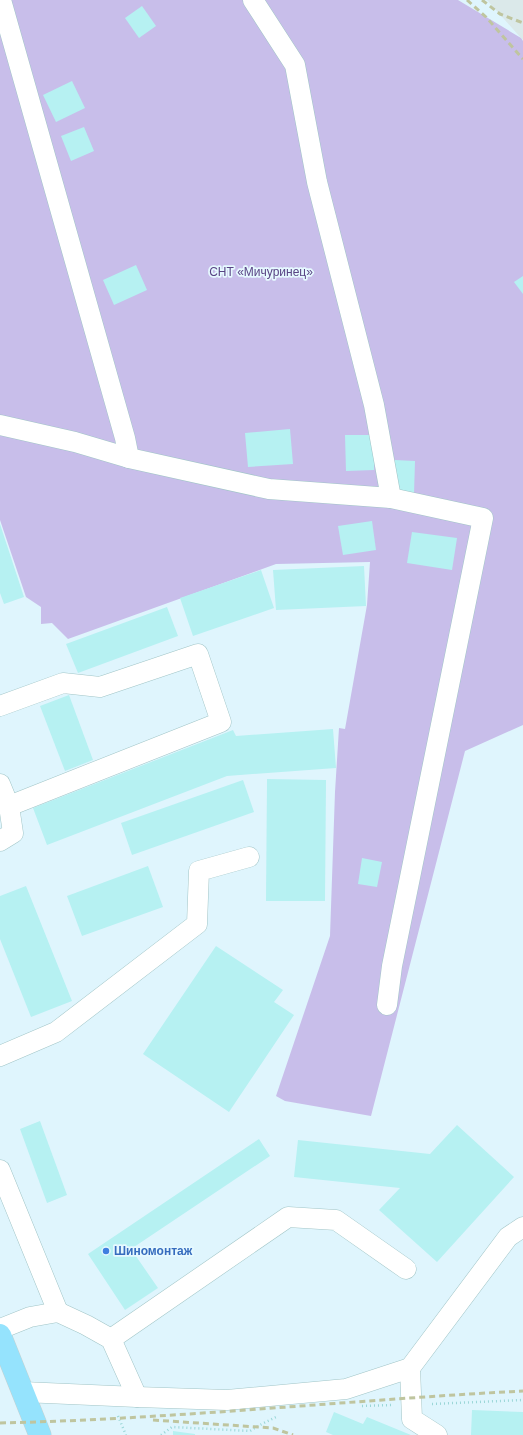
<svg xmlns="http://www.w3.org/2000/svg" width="523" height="1435" viewBox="0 0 523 1435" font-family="Arial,sans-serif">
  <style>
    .industrial { fill: #dbe9ea }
    .green { fill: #c8beea }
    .building { fill: #b6f1f2 }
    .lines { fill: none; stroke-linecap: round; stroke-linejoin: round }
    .minor-casing { stroke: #a1c5c7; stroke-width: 21 }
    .major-casing { stroke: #c4d2d2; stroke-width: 23 }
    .path { stroke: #9ad6d7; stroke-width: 2.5; stroke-dasharray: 1 3; stroke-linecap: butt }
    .minor { stroke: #fff; stroke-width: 20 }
    .major { stroke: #95e3fd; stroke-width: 22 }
    .rail { stroke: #bfc59f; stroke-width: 3; stroke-dasharray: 6 4; stroke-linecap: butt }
    .shop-dot { fill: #3f7fe0; stroke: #e6f9ff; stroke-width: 1.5 }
    .labels { text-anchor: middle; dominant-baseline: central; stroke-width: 3.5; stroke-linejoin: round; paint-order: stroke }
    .park-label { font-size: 12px; fill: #594485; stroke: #e6f9ff }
    .shop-label { font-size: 12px; font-weight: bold; fill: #366cbe; stroke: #e6f9ff; text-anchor: start }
  </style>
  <rect width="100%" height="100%" fill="#dff5fd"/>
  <polygon class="industrial" points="487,0 523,0 523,40 521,38"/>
  <polygon class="green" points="0,0 458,0 521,38 523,41 523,725 465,751 371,1116 285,1101 276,1096 330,936 335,792 339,728 345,729 367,605 370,562 276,564 68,639 52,623 41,624 41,607 26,597 0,520"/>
  <g class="building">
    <polygon points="142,6 156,26 139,38 125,18"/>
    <polygon points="72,81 85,108 56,122 43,95"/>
    <polygon points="84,127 94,151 71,161 61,136"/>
    <polygon points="136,265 147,290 114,305 103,280"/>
    <polygon points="523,276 523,294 514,282"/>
    <polygon points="290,429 293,464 248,467 245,433"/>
    <polygon points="345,435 374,435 374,470 346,471"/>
    <polygon points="395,460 415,461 414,494 393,494"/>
    <polygon points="372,521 376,550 343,555 338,526"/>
    <polygon points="0,524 24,597 4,604 0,593"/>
    <polygon points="412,532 457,538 452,570 407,563"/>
    <polygon points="364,566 366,606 276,610 273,570"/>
    <polygon points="261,570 274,608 193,636 180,598"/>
    <polygon points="167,607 178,636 78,673 66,644"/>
    <polygon points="69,695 93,760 65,771 40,706"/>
    <polygon points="333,729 336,768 227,776 47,845 33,808 233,730 236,736"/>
    <polygon points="267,779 326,780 325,901 266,901"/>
    <polygon points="243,780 254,812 132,855 121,823"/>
    <polygon points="362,858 382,862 377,887 358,884"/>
    <polygon points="148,866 163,907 82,936 67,896"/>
    <polygon points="26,886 72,1001 31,1017 0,939 0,896"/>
    <polygon points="216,946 283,990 274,1002 294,1015 229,1112 143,1054"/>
    <polygon points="40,1121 67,1195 47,1203 20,1129"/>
    <polygon points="457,1125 514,1177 437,1262 379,1210 400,1188 294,1177 298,1140 430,1154"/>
    <polygon points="259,1139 270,1156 131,1249 158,1288 125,1310 88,1254"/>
    <polygon points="472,1410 523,1412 523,1435 471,1435"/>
    <polygon points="334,1412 363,1424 367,1417 411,1435 333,1435 326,1432"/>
    <polygon points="173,1431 195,1434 195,1435 173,1435"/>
  </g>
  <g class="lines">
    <defs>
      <g id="minor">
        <polyline points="1,0 125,438 129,458 269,489 391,498"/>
        <polyline points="253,0 295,65 317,182 374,405 391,498 483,518 392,966 387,1005"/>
        <polyline points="0,425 75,442 129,458"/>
        <polyline points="0,706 63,683 100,687 198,654 221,722 9,806"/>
        <polyline points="0,784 9,806 13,833 0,841"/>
        <polyline points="0,1056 56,1032 197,924 199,871 249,857"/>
        <polyline points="0,1170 58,1312"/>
        <polyline points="0,1329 30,1317 58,1312 86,1325 111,1339 137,1397"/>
        <polyline points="111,1339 288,1217 336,1220 406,1269"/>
        <polyline points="410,1368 412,1419 437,1435"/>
        <polyline points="23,1392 137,1397 227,1400 346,1389 410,1368 508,1237 523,1227"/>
      </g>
      <polyline id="major" points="0,1335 40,1435"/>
    </defs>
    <use href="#minor" class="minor-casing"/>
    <use href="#major" class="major-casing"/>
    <g class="path">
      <polyline points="432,1404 523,1400"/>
      <polyline points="362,1406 391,1405"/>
      <polyline points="118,1416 126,1435"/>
      <polyline points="161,1435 172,1427 250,1431 256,1427 276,1417"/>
    </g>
    <use href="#minor" class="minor"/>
    <use href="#major" class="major"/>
    <g class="rail">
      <polyline points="467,0 486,17 523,59"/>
      <polyline points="482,0 500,14 523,23"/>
      <polyline points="153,1420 273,1428 293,1435"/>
      <path d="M 0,1423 C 175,1419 349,1400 523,1391"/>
    </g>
  </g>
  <circle class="shop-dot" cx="106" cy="1251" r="4"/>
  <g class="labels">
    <g class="park-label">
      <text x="261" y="272">СНТ «Мичуринец»</text>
    </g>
    <g class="shop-label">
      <text x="114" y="1251">Шиномонтаж</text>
    </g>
  </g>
</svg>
